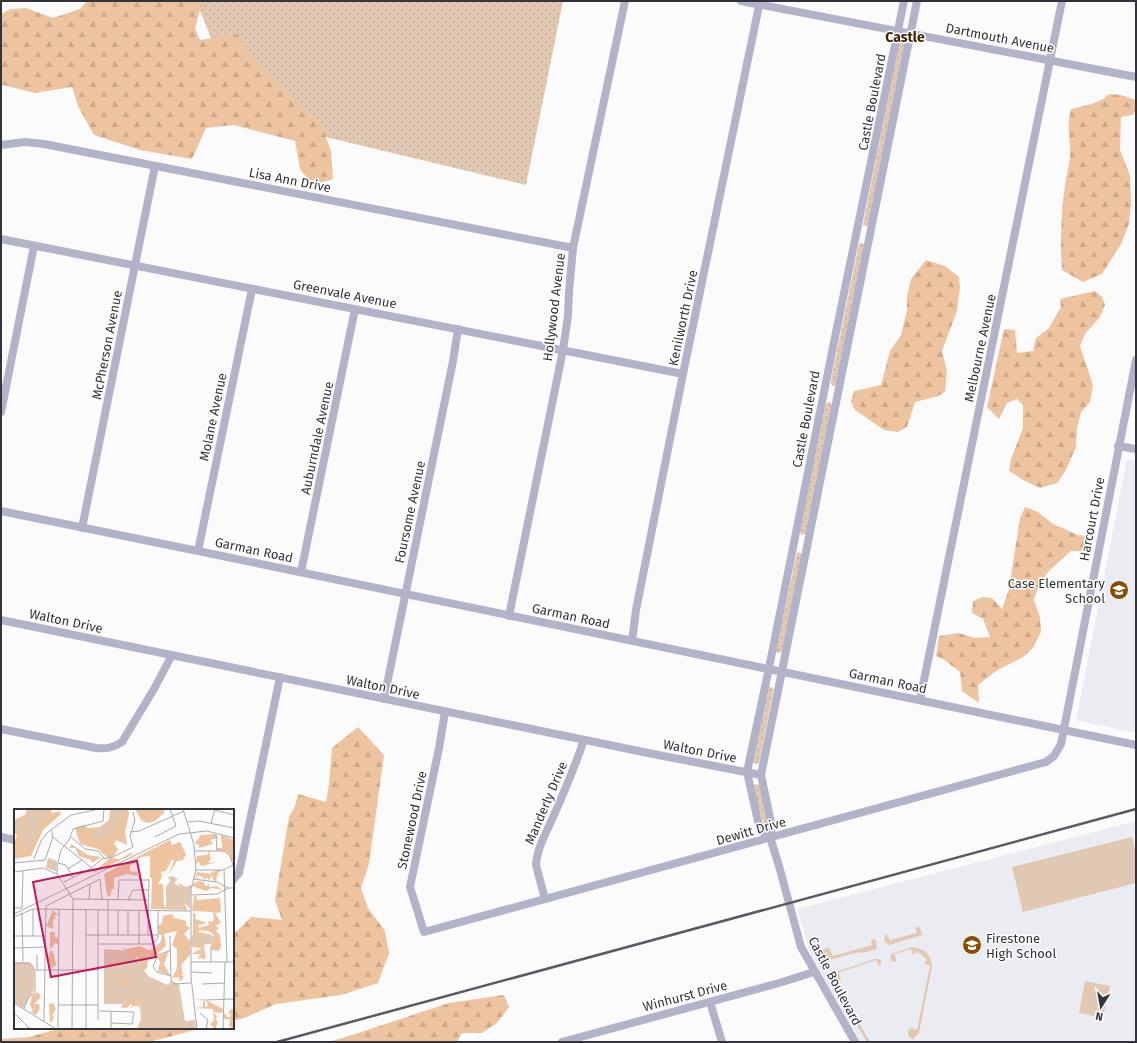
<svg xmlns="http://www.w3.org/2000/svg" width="1137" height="1043" viewBox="0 0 1137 1043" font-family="'Fira Sans',sans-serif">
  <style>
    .built { fill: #ebecf2 }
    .grass { fill: url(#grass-dots) }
    .forest { fill: url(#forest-firs) }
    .garden { fill: #e1c8b2 }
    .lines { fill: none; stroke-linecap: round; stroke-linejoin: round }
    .minor { stroke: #b2b3c8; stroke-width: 8 }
    .rail { stroke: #5a5a62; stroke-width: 2.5 }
    .labels { text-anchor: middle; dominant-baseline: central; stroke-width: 3; stroke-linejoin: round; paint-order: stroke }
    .street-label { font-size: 13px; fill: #33333c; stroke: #fff }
    .poi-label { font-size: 13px; fill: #33333c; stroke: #fff; text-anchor: end }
    .neighbourhood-label { font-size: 14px; font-weight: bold; fill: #3f2305; stroke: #fff }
    .inset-road { fill: none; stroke: #ababaf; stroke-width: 1 }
    .view { fill: #c2185b; fill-opacity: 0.15; stroke: #c2185b; stroke-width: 2 }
    .inset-edge { fill: none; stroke: #33333c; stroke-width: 2 }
  </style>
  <defs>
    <pattern id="grass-dots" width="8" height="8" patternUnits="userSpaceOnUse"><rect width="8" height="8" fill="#e1c8b2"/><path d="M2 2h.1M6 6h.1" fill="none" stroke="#c2ac9a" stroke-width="1.8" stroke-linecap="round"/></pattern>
    <pattern id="forest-firs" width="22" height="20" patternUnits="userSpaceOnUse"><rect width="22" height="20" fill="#edc49f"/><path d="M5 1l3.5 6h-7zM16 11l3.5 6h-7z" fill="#cca98a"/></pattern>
  </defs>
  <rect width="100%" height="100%" fill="#fbfbfb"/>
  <g class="built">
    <polygon points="1127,459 1136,461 1136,733 1076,720"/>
    <polygon points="1136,821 1136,1042 859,1042 812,959 797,909"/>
  </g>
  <g class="grass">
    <polygon points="196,1 563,1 526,185 243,117"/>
    <polygon points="901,41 905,41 869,224 867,226 863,225 899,43"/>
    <polygon points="860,243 863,243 864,245 837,382 835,386 833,386 831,384 831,380 859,244"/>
    <polygon points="828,402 830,402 832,406 806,534 802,535 800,533 800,530 826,404"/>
    <polygon points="797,552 801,553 802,556 782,652 779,653 776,652"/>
    <polygon points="769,687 771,687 774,689 773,692 759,763 758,764 755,764 753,762"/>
    <polygon points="755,784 760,785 769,827 764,825 753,789"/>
  </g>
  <g class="forest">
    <polygon points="87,1 202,1 195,29 200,40 240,34 244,49 297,102 321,123 331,151 333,179 313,185 300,169 295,141 234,125 206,128 192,159 140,150 94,135 78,106 72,87 35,93 3,85 1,86 1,14 11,9 26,8 53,18 80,9"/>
    <path d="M 1109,94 L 1121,95 L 1136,100 L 1136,109 L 1133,115 L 1121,117 L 1120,150 L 1130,175 L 1131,202 L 1129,224 L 1121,244 L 1102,274 L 1083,282 L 1062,270 C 1060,242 1061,213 1065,185 C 1066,176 1069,167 1070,157 C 1071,141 1066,125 1071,109 C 1083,106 1100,104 1109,94 Z"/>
    <polygon points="926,260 945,266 959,277 960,287 957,311 942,351 947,371 945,392 938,396 915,402 907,427 898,432 884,430 855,410 851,402 854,391 881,385 890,351 901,335 907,310 907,297 911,279"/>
    <polygon points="1095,291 1102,297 1105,305 1100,317 1085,334 1080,346 1093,385 1090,402 1081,412 1077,429 1076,447 1066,470 1057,483 1040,488 1025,481 1009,471 1011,459 1023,428 1023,405 1017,399 1007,403 999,419 987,407 1004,329 1015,330 1017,353 1033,351 1036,338 1049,328 1061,307 1060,299"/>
    <polygon points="1025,507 1038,512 1053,524 1078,535 1087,536 1091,543 1086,551 1071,551 1049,571 1039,584 1034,600 1040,617 1041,632 1033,648 1023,657 996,671 978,685 979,703 962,691 960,672 943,659 936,656 939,636 959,633 975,638 990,637 983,619 972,613 973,601 983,597 992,598 1002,609 1009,589 1020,518"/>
    <polygon points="358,727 384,755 369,864 361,888 368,908 385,931 389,953 378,983 341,995 276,1004 244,1018 233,1021 233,933 236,932 251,917 282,920 275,900 289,817 295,806 298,794 326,802 329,784 332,748"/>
    <polygon points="504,995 509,1007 497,1023 482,1033 462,1033 457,1042 327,1042 346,1037 449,1003"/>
    <polygon points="62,1028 203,1028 149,1042 1,1042 1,1039 29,1037"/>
  </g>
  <g class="garden">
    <polygon points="1132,837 1136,853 1136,883 1023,912 1012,867"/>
    <polygon points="918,926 920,928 922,935 889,945 885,942 884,938 887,934 890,940 917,933 915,928"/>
    <polygon points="873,939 876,940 877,949 862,953 859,952 821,962 817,951 829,948 833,956 872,945 871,940"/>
    <path d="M 913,947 C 925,949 931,954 932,966 L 919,1033 L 913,1039 L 910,1038 C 908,1035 907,1032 910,1028 L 917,1030 L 930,966 L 925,964 L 925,962 L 927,960 L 917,951 L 913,955 L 911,949 L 895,954 L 896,961 L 893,962 L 890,958 L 891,954 Z"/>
    <polygon points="875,959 879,959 881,961 881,964 879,966 876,960 840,972 839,973 841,979 840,980 835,982 870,1042 867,1042 828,976 830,974"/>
    <polygon points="1085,981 1110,986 1103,1018 1079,1013"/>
  </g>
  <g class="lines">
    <g class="minor">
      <polyline points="741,1 1136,77"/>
      <polyline points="1,145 25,142 44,144 573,248"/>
      <polyline points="1,239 683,374"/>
      <polyline points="1,412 34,246"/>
      <polyline points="1118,446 1136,449"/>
      <polyline points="1,511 198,551 1136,745"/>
      <polyline points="82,528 155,166"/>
      <polyline points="198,551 252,289"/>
      <polyline points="301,572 355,309"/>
      <polyline points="509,616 563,350 568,316 569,291 573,248 625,1"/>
      <polyline points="1,620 653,754 761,775"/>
      <polyline points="632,641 636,610 683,374 760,1"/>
      <polyline points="384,699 453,361 458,329"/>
      <polyline points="920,700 1062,1"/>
      <polyline points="445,712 439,748 410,887 424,932 1046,762 1054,756 1061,744 1136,360"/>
      <path d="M 1,729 L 96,748 C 106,749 113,748 122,742 L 154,689 L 172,655"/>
      <polyline points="1,837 15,840"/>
      <polyline points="770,837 760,830 747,772 769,668 832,352 904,1"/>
      <polyline points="233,880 239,873 280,677"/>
      <path d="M 545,899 L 536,865 C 537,848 547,831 554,815 C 565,790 575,766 584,740"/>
      <polyline points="710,1002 722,1042"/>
      <polyline points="562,1042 779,983 814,972"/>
      <polyline points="855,1042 801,947 779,866 770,837 772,827 761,775 917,1"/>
    </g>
    <polyline class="rail" points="277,1042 1136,809"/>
  </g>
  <defs>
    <symbol id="school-disc" viewBox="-11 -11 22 22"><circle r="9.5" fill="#874d02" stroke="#fff"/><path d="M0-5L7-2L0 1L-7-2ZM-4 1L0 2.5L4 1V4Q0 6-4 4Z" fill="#fff"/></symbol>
  </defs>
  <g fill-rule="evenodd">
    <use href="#school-disc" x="1108" y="579" width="22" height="22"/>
    <use href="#school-disc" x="961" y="934" width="22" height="22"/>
  </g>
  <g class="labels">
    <g class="street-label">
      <text transform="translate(1000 38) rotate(11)">Dartmouth Avenue</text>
      <text transform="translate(872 102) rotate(-79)">Castle Boulevard</text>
      <text transform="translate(290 180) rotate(11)">Lisa Ann Drive</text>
      <text transform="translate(345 294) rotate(11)">Greenvale Avenue</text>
      <text transform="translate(554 307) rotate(-83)">Hollywood Avenue</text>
      <text transform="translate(683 318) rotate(-78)">Kenilworth Drive</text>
      <text transform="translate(107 345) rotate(-79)">McPherson Avenue</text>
      <text transform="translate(980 348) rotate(-78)">Melbourne Avenue</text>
      <text transform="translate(213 417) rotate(-78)">Molane Avenue</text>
      <text transform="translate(806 419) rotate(-79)">Castle Boulevard</text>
      <text transform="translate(317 438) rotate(-78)">Auburndale Avenue</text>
      <text transform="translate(410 512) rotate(-78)">Foursome Avenue</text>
      <text transform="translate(1092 519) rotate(-79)">Harcourt Drive</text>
      <text transform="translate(254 550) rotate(12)">Garman Road</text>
      <text transform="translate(571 616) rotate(12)">Garman Road</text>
      <text transform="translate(66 621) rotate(12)">Walton Drive</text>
      <text transform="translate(888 681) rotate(12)">Garman Road</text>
      <text transform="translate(383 687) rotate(12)">Walton Drive</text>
      <text transform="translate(700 751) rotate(11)">Walton Drive</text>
      <text transform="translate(546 803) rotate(-67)">Manderly Drive</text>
      <text transform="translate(412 820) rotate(-78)">Stonewood Drive</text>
      <text transform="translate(751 831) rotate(-16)">Dewitt Drive</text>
      <text transform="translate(835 981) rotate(62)">Castle Boulevard</text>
      <text transform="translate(685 996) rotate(-15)">Winhurst Drive</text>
    </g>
    <g class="poi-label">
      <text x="1105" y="583">Case Elementary<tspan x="1105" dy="15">School</tspan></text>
      <text x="986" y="938" text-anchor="start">Firestone<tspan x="986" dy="15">High School</tspan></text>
    </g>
    <g class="neighbourhood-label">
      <text x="905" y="37">Castle</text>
    </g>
  </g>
  <g transform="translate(14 809)">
    <rect width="220" height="220" fill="#fbfbfb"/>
    <path d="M 158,67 L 164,70 L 160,74 L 166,78 L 164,74 L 172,78 L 177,76 L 176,100 L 171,94 L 171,97 L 152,98 L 152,78 L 156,72 L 154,68 ZM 178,126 L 196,125 L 200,128 L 197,135 L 177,136 ZM 90,140 L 117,142 L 134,167 L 154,176 L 157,172 L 165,175 L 171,212 L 181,211 L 182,220 L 123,220 L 127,210 L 127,197 L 122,191 L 111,192 L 110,195 L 90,195 Z" fill="#e1c8b2"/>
    <path d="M 13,0 L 36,0 L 38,4 L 46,2 L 47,5 L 29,21 L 17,47 L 0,50 L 0,34 L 3,27 L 0,22 L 0,11 L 11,6 ZM 96,0 L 114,0 L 115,5 L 111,23 L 113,36 L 102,31 L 100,35 L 104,40 L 100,47 L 94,49 L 84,40 L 66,35 L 61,19 L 69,16 L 74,19 L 86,18 L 95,11 ZM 121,0 L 150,0 L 150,4 L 141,12 L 134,14 L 128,12 ZM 202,25 L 204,29 L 196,31 L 199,35 L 185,39 L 185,36 L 181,34 L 187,26 ZM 207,26 L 220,31 L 220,54 L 213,43 L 203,41 L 203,39 L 208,39 ZM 156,31 L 158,36 L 166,33 L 172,45 L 169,51 L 163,52 L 154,67 L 160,52 L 158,50 L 152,62 L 147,63 L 148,68 L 144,75 L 149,75 L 150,98 L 172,97 L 173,101 L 137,100 L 138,70 L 136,68 L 136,47 L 127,48 L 116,57 L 116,62 L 123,63 L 124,67 L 113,65 L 100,69 L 100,80 L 98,80 L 96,88 L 93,86 L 90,65 ZM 57,35 L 74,46 L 87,48 L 78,54 L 77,51 L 65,47 L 61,39 L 56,39 ZM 195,42 L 197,50 L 194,54 L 204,53 L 187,57 L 185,53 L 182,54 L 183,47 L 193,46 ZM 116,44 L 120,45 L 77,65 L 96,49 L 106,50 ZM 198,61 L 199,64 L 202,61 L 208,61 L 204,64 L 202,72 L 199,71 L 198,66 L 195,71 L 193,68 L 191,71 L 189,66 L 190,71 L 187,67 L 182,66 L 185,70 L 181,68 L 183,63 L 197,65 ZM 184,72 L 190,73 L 192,78 L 195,74 L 195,78 L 203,77 L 208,81 L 198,79 L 192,82 L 178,77 L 181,73 L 185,75 L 182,73 ZM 180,87 L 182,87 L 183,91 L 206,89 L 207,103 L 201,104 L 207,114 L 201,117 L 205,119 L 202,122 L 206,126 L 207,139 L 204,142 L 198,141 L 197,137 L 200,126 L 195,122 L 186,121 L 184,123 L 193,125 L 185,128 L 179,126 L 179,104 L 182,105 L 181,110 L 193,114 L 184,116 L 185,119 L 195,116 L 194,112 L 199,113 L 200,110 L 199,103 L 178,102 ZM 39,101 L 44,106 L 40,107 L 42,110 L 39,110 L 39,120 L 32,117 ZM 158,105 L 160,109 L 172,112 L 172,116 L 176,119 L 170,125 L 176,132 L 176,146 L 167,156 L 169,165 L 167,166 L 170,168 L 166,173 L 165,168 L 158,169 L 163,159 L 163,140 L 158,136 L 163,122 L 150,125 L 152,137 L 141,147 L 134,149 L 133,159 L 129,162 L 123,148 L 119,149 L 108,138 L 112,140 L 126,137 L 134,141 L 140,140 L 147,132 L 148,126 L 145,126 L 144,117 L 148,114 L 149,107 ZM 36,123 L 41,123 L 41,129 L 44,128 L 44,136 L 41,134 L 36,141 ZM 190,134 L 191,146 L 195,152 L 192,148 L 189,152 L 189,149 L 183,150 L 187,145 L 177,145 L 188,139 L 178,138 L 178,136 ZM 36,142 L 39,142 L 42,156 L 37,159 L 34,150 ZM 155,142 L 150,155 L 156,166 L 144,162 L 146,153 L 143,148 ZM 108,166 L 112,172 L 122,175 L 104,177 ZM 24,183 L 27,188 L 20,195 L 25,195 L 26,199 L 22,206 L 17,203 L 19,201 L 16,196 L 18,186 ZM 122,190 L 128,200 L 127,210 L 126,199 L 124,197 L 119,197 L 117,200 L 118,194 L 113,199 L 106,198 L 113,191 ZM 181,190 L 190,190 L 192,199 L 194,196 L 192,191 L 209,200 L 208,204 L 200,203 L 203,208 L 201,211 L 204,212 L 202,219 L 206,219 L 201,220 L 196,215 L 200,211 L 199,200 L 181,199 L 189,198 L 189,191 ZM 39,194 L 42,200 L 38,206 L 40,209 L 36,214 L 35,195 ZM 217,200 L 220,201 L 220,220 L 215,217 L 216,210 L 209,210 L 211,203 L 213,208 L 216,208 L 217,205 L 214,204 Z" fill="#edc49f"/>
    <path d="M 19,0 L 33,0 L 32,11 L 24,19 L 16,36 L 8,45 L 7,22 L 0,21 L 0,15 L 6,14 ZM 99,0 L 109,0 L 105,18 L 90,31 L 79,29 L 79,23 L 97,14 ZM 8,153 L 16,154 L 20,160 L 20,181 L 9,199 L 0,193 L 0,154 Z" fill="#e1c8b2"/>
    <path d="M 34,49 L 43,52 L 42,62 L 32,59 Z" fill="#e1c8b2"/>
    <path class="inset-road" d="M 169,0 L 180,36 L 182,61 L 177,80 L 177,168 L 183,220M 197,0 L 220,6M 174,13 L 185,12 L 220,19M 197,14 L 201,0M 116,23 L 125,22 L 170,2M 202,26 L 203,42M 39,28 L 78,59M 57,28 L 71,40 L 84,42 L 90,49M 141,28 L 162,17 L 156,0M 181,42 L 210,42 L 216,47 L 219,56M 20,50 L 27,32 L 34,23 L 57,6 L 85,0M 0,54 L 31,51 L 39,28 L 37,21M 44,54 L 52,56 L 59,69M 54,60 L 68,51M 210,60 L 213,153M 182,61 L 209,61 L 219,56M 0,63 L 29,59 L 43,65M 179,70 L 203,73 L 214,79 L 220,79M 50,73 L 76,60 L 88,50 L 99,48 L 119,38 L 116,27 L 121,11 L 119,3M 177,86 L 203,85 L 214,79M 60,90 L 134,91M 75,90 L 76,75M 104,91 L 105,71 L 135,71M 114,91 L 119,81 L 135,81M 0,99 L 8,99 L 9,62M 19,100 L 19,127M 8,104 L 9,152M 0,105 L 165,25 L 193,22 L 220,29M 0,108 L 19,100 L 177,102M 73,126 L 144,126M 94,126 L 94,91M 104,126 L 104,101M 114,126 L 114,101M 134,126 L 135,70M 0,127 L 31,127M 156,127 L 157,172 L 161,175 L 177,174M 85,135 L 139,135 L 144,129 L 144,102M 125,135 L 125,101M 197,137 L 197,153M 0,139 L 31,138M 157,141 L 144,146 L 139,157 L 143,163 L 157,167M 177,153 L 220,153M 0,154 L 16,154 L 21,161 L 21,183 L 14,189 L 10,200M 22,161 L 84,161M 23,161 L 23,146M 177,163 L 198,164M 188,175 L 211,174M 191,191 L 220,190M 0,194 L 42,220M 44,196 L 84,196M 85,202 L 120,203 L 118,215 L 97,214M 0,204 L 16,220M 186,204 L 194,211 L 192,220M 84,211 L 84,101M 30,212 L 32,97 L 86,70 L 88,91M 44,220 L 45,100M 58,220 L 59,90 L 43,65 L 43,58 L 47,41 L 55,31 L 59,20 L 89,12 L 90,0M 72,220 L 72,101M 97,220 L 97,203M 209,220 L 211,153"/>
    <path class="view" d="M 123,52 L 142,148 L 37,168 L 19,73 Z"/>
    <rect width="220" height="220" class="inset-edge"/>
  </g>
  <rect width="1137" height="1043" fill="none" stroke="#33333c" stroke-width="4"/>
  <g transform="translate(1101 1007) rotate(191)" stroke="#ffffff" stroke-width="3" paint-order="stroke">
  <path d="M0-3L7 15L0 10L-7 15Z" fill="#33333c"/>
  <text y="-6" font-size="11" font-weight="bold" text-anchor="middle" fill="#33333c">N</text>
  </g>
</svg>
